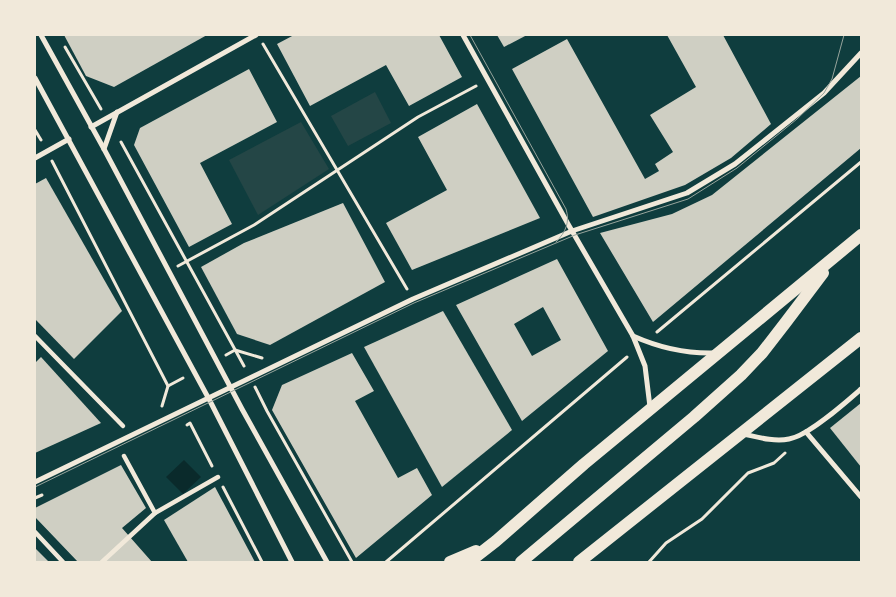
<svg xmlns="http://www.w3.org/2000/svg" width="896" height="597" viewBox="0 0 896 597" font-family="Figtree,sans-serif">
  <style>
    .green { fill: #244646 }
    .water { fill: #0a2a2b }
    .building { fill: #cfcfc3; fill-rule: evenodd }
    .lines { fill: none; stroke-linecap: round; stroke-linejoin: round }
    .path { stroke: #f1e9da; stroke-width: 3 }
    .pedestrian { stroke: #f1e9da; stroke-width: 4.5 }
    .minor { stroke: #f1e9da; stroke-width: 5 }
    .primary { stroke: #f1e9da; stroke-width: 12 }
    .tram { stroke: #97a49c; stroke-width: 1 }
  </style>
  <rect width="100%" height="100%" fill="#0f3d3e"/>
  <g class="green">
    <polygon points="375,92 391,123 348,146 331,116"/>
    <polygon points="301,122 329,169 258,215 229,160"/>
  </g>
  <polygon class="water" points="184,460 201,477 183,494 166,477"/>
  <g class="building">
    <polygon points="64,35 207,35 114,87 86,76"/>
    <polygon points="294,35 439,35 462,77 409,106 386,65 310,106 277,44"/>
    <polygon points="497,35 527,35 504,47"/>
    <polygon points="667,35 723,35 771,124 731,158 685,185 593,217 512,69 567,39 645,179 659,171 655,164 673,152 650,115 696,87"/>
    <polygon points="249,69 277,122 200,163 232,224 189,247 134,145 140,128"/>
    <polygon points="861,76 861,148 653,322 600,233 672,214 712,195"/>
    <polygon points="477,104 540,218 412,270 386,223 447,190 418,137"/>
    <polygon points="46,178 122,311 74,359 35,319 35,184"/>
    <polygon points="343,203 385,282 270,345 237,334 201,267 244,243"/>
    <path d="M 557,259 L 608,351 L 522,421 L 456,305 ZM 543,307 L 561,340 L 532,356 L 514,324 Z"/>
    <polygon points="443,311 512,430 442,487 364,347"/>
    <polygon points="352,353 374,391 355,401 398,478 417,468 432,495 356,558 272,410 282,385"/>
    <polygon points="41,357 101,423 35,453 35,363"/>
    <polygon points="861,403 861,467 830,428"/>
    <polygon points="121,465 146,508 122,528 152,562 78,562 35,517 35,508"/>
    <polygon points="215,487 255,562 188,562 164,520"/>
    <polygon points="35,548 49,562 35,562"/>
  </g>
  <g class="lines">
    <g class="path">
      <polyline points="263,44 407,289"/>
      <polyline points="65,47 101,109"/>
      <polyline points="35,130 41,140"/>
      <polyline points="121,142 244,366"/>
      <polyline points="52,161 168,386 162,406"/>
      <polyline points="178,266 254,225 418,117 476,86"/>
      <polyline points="657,332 861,162"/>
      <polyline points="226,355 235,350 262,358"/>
      <polyline points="168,386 183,378"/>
      <polyline points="255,387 267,411 352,562"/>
      <polyline points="187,425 190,423 212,466"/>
      <polyline points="223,487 262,562"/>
      <polyline points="35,498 42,495"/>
      <polyline points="386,562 627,357"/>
      <polyline points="649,562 666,543 702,519 748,473 774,463 785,453"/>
    </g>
    <g class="pedestrian">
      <polyline points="35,336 123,426"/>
      <polyline points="124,456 155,513"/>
      <polyline points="35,532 63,562"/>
      <polyline points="102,562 155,513 218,477"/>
    </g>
    <g class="minor">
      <polyline points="41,35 104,149 242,409 327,562"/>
      <polyline points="463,35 568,224 633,336 645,366 650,407"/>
      <polyline points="35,78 210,401 292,562"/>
      <polyline points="91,127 256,35"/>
      <polyline points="104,149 117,112"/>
      <polyline points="35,158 69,139"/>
      <path d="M 633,336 C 660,348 685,354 715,353"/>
      <polyline points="806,432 861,497"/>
      <path d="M 743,434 C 757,437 774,442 789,439 C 808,436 845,403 861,389"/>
      <polyline points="35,482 413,299 572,231 687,193 735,164 824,93 861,53"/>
    </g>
    <g class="primary">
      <polyline points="450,562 476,551"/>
      <polyline points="469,562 496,541 584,464 861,235"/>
      <polyline points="521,562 694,417 741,375 762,353 786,322 823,273"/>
      <polyline points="579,562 861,338"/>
    </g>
    <g class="tram">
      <path d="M 470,35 L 566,209 C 570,222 566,232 556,242"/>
      <polyline points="35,487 414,303 575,235 688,199 737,168 797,119 824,93 832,79 844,35"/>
    </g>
  </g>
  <rect width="896" height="597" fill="none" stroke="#f1e9da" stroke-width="72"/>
</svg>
